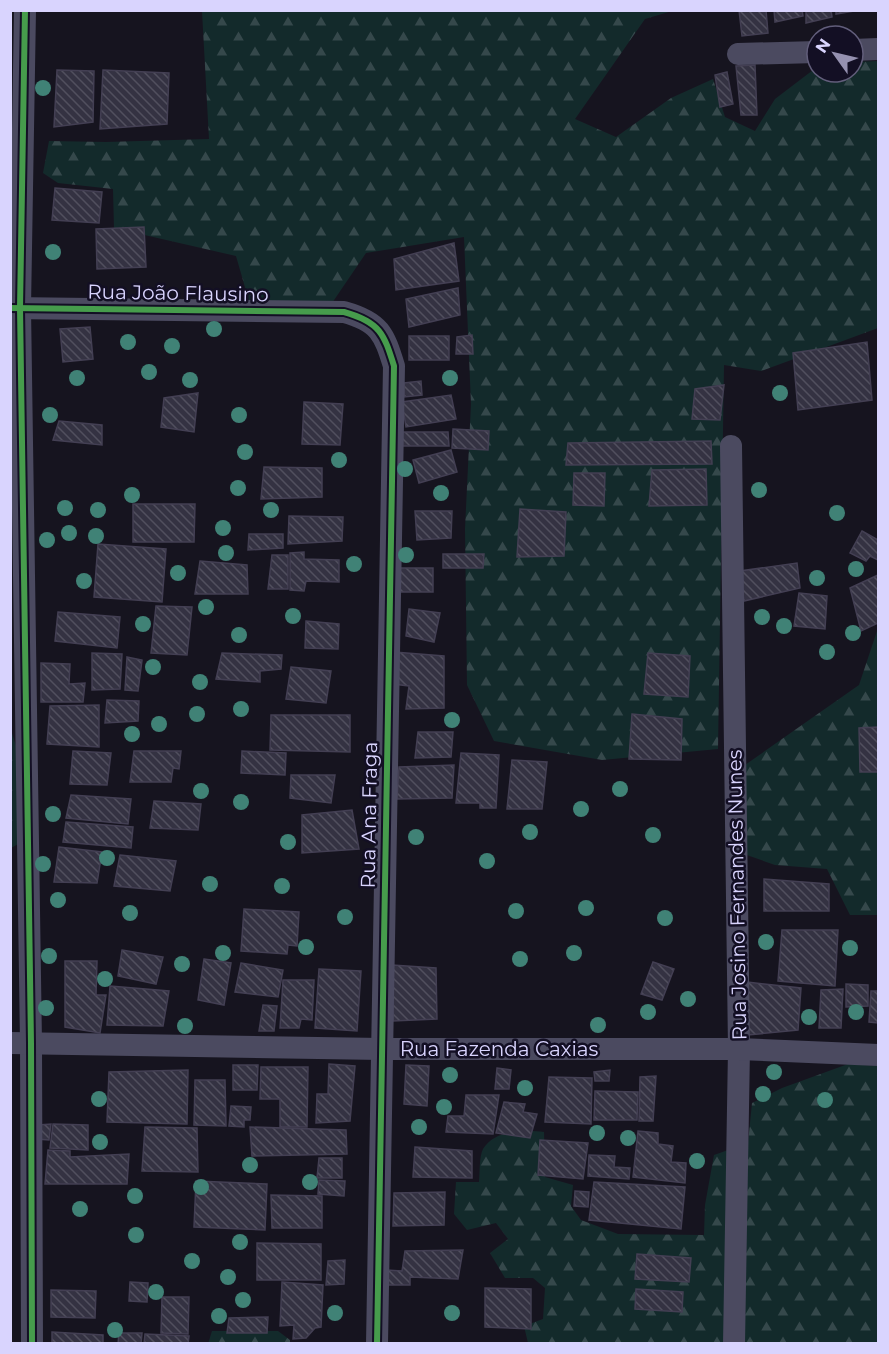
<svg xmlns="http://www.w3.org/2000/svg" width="889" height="1354" viewBox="0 0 889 1354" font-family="Montserrat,sans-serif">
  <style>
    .forest { fill: url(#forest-firs) }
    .building { fill: url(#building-back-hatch); stroke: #433f53; stroke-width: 1.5 }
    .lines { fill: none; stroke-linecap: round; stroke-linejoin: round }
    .minor { stroke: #4b4a60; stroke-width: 22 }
    .cycleway-casing { stroke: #130f24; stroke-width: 10 }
    .cycleway { stroke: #469c4c; stroke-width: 6 }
    .tree { fill: #408276 }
    .labels { text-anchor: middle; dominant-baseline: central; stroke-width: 5; stroke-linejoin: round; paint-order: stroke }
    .street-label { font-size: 20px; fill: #d9d4fe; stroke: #130f24 }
  </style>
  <defs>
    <pattern id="forest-firs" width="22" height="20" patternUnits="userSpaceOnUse" patternTransform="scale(1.5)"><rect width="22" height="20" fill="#132a2b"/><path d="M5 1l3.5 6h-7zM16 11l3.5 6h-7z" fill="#35484b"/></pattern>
    <pattern id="building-back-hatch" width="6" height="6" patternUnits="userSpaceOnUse" patternTransform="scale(1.5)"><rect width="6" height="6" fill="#343242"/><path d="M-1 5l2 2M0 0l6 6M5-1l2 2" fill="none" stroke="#514f5e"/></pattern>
  </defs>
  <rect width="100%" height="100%" fill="#16141f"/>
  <g class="forest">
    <polygon points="202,11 672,11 645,19 575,119 616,137 671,98 713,79 725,117 755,131 775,99 817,67 817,72 853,72 853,62 878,61 878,328 761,371 724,365 718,749 602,760 494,741 467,685 465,529 471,404 464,237 366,253 330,306 249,301 236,256 114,228 113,189 58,183 43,173 49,141 106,142 209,139"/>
    <polygon points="878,628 878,915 850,915 827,869 775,865 744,854 745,765 859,685"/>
    <polygon points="10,727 18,752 20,843 11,848"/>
    <path d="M 848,1064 L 878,1066 L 878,1343 L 528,1343 L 524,1326 L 543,1319 L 545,1288 L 533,1278 L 505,1278 L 490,1253 L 508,1239 L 496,1223 L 467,1230 L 454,1214 L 456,1182 L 479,1182 C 480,1173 479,1157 483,1149 C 495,1129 525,1130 544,1132 L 545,1177 L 573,1185 L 571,1206 L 581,1220 L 618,1234 L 704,1235 L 705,1205 L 714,1155 L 748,1143 L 752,1103 L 782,1088 Z"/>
    <polygon points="212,1331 278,1331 290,1340 290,1344 208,1344"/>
  </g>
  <g class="building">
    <polygon points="739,10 766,10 768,33 742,36"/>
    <polygon points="774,10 802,10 803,16 775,22"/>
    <polygon points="806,10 831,10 832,17 806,23"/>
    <polygon points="836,10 860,10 836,14"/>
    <polygon points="755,65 757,115 741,115 736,66"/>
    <polygon points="57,70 94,71 93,122 54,127"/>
    <polygon points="103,70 169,73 167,124 100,129"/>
    <polygon points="727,72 733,104 720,107 715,75"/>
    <polygon points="55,188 102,192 99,223 52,220"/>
    <polygon points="144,227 146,267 97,269 96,229"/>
    <polygon points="454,243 459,281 396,290 394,259"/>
    <polygon points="458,288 460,315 409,327 406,299"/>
    <polygon points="90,327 93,359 63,362 60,329"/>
    <polygon points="472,335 473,354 456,354 457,337"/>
    <rect x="409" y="336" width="40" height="24"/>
    <polygon points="867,342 872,400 798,410 793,353"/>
    <polygon points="421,381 422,395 404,397 404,383"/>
    <polygon points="724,385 720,420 692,419 695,389"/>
    <polygon points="198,393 194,432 161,427 164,398"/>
    <polygon points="451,395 456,419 406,427 402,402"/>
    <polygon points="304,402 343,404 340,445 302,444"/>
    <polygon points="59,421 102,425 102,445 53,440"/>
    <polygon points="453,429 489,431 488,450 452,448"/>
    <polygon points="401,432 448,432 449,446 399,446"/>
    <polygon points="711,441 712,464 566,465 568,443"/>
    <polygon points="451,450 457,472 419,483 413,460"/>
    <polygon points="264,467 322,468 322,497 261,499"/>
    <polygon points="706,469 707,505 649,506 652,470"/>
    <polygon points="574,473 605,473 604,506 573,505"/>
    <polygon points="133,504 195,504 194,542 133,542"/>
    <polygon points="520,509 566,512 564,556 517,557"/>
    <polygon points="415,511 452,511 451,538 417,540"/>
    <polygon points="289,516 343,517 342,541 288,544"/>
    <polygon points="862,531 878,540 878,560 870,556 866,561 850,553"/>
    <polygon points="249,534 283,534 283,548 248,550"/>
    <polygon points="98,544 166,549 162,602 94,597"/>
    <polygon points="304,552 304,559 339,560 339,582 306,581 304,591 290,590 290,553"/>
    <polygon points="443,554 484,554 483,568 443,568"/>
    <polygon points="272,555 288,555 288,589 268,589"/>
    <polygon points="200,561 247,565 248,594 195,594"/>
    <polygon points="797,563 800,588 744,601 740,571"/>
    <polygon points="400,568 433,568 433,592 399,592"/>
    <polygon points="878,575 878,623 861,631 850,588"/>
    <polygon points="799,593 827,596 825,629 794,626"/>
    <polygon points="156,606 192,607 187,655 151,653"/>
    <polygon points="409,609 440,613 434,642 406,636"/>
    <polygon points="58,612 120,617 117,648 55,641"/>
    <polygon points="306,621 339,624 338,649 305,648"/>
    <polygon points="394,652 444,656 444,708 406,709 409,686 393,684"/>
    <polygon points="92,653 122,654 120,689 92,690"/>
    <polygon points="222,653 282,655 281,669 260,671 260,682 216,679"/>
    <polygon points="648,653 690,656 688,697 644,694"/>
    <polygon points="127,657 142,660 138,691 125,690"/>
    <polygon points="41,663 70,664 69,684 85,683 83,702 41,702"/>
    <polygon points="291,667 331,671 326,703 286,699"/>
    <polygon points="107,700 139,701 138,721 105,723"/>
    <polygon points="99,705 99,747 47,744 50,706"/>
    <polygon points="632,714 682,719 681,760 629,759"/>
    <polygon points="271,715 350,715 350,752 270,750"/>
    <polygon points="878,727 878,772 860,772 859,728"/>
    <polygon points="418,732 453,732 451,757 415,758"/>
    <polygon points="73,751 111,753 107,785 70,784"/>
    <polygon points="134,751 181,751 179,769 173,768 171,782 130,782"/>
    <polygon points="242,751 286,753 285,775 241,773"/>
    <polygon points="461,753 499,755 496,808 480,808 480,803 456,803"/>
    <polygon points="512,760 547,762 542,809 507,809"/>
    <polygon points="454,765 452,798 397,799 399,767"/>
    <polygon points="291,775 335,775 331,803 290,798"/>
    <polygon points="71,795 131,799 128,824 66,818"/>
    <polygon points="154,801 201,804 198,830 150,828"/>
    <polygon points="352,810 359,849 302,853 302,815"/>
    <polygon points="66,822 133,827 131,848 63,842"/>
    <polygon points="59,847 102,852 97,883 54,882"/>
    <polygon points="120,855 176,861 170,891 114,886"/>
    <polygon points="764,879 829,884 829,911 764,911"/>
    <polygon points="244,909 299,912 297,946 288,945 287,954 241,951"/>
    <polygon points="782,930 838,930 835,986 778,981"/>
    <polygon points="122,950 163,957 156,984 118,976"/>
    <polygon points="204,959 231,963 224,1005 198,1000"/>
    <polygon points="65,961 97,961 96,995 106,995 100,1033 65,1027"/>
    <polygon points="653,962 674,969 662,1000 641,994"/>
    <polygon points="241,963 283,970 278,997 235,992"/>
    <polygon points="392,965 436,968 437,1019 393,1021"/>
    <polygon points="319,969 361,971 357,1031 315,1028"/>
    <polygon points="283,980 314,980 312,1020 301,1019 299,1028 280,1028"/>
    <polygon points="747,982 801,988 798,1030 748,1035"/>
    <polygon points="846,984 868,985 868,1006 846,1007"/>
    <polygon points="110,986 169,991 163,1026 107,1025"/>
    <polygon points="843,989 841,1028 819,1028 821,990"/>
    <polygon points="871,991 878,991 878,1023 869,1022"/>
    <polygon points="263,1005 277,1006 274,1031 259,1031"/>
    <polygon points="329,1064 355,1066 350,1121 316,1123 317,1094 328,1094"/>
    <polygon points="233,1065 258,1065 257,1090 233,1090"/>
    <polygon points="406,1065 429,1066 427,1106 404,1104"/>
    <polygon points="261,1067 308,1067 307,1127 280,1127 280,1099 260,1099"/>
    <polygon points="497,1068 511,1070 509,1089 495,1089"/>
    <polygon points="188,1070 187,1124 107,1122 109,1072"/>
    <polygon points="610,1070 609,1081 595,1081 594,1072"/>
    <polygon points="656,1076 653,1121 639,1121 640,1077"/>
    <polygon points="549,1077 592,1078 591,1124 545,1122"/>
    <polygon points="195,1080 225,1080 226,1126 194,1125"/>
    <polygon points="595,1091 638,1092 637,1120 594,1120"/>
    <polygon points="466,1095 499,1095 493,1134 446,1132 448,1116 464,1116"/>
    <polygon points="504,1102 525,1104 523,1112 537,1114 530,1138 496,1133"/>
    <polygon points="231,1106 251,1107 250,1120 244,1120 244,1127 229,1126"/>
    <polygon points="51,1124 49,1140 36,1139 38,1125"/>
    <polygon points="53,1124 88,1125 88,1150 50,1148"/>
    <polygon points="145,1127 197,1128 198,1172 142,1171"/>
    <polygon points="250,1127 346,1130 347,1154 252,1156"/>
    <polygon points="638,1131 658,1133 658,1144 673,1146 671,1162 686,1163 685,1183 633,1177"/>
    <polygon points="540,1140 588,1143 583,1179 538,1175"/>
    <polygon points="415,1147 472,1151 472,1178 413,1177"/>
    <polygon points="48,1150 70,1151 70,1157 129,1154 127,1184 45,1184"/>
    <polygon points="589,1155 615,1156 614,1167 630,1168 629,1179 588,1176"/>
    <polygon points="319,1158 342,1158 342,1178 317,1178"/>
    <polygon points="319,1180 345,1181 344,1196 318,1194"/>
    <polygon points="196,1181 267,1184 265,1230 194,1227"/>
    <polygon points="594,1182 685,1187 681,1229 589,1220"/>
    <polygon points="575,1191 589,1192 588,1207 574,1206"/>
    <polygon points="445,1192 444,1225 393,1226 394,1193"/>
    <polygon points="271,1195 322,1196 322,1228 272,1228"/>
    <polygon points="257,1243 321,1244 321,1280 257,1280"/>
    <polygon points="463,1250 458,1279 410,1277 410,1285 387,1285 387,1270 402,1271 405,1251"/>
    <polygon points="637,1254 691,1258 689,1282 635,1279"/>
    <polygon points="345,1260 344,1284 326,1285 328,1261"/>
    <polygon points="130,1282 148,1283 147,1302 129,1301"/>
    <polygon points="282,1282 323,1285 321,1327 315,1328 306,1338 293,1339 294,1325 280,1326"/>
    <polygon points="485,1288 531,1289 531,1329 485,1327"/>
    <polygon points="636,1289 683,1292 682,1312 635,1309"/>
    <polygon points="51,1290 96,1291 95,1318 51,1317"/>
    <polygon points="162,1297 189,1297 188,1334 161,1333"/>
    <polygon points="268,1317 267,1333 227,1333 229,1318"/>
    <polygon points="52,1332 103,1335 103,1344 52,1344"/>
    <polygon points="119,1333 142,1333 141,1344 118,1344"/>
    <polygon points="145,1334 189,1336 188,1344 144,1344"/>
  </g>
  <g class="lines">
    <g class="minor">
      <polyline points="25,10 20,308 31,1043 32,1344"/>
      <polyline points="853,50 878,49"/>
      <polyline points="738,54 817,52"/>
      <path d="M 10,308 L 344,312 C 380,322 384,334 394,366 L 377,1344"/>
      <polyline points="731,446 739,1049 734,1344"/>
      <polyline points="10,1043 382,1049 739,1049 878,1055"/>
    </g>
    <defs>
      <g id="cycleway">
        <polyline points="25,10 20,308 31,1043 32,1344"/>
        <path d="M 10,308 L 344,312 C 380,322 384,334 394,366 L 377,1344"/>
      </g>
    </defs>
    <use href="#cycleway" class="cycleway-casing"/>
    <use href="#cycleway" class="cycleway"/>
  </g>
  <g class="tree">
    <circle cx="43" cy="88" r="8"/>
    <circle cx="53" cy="252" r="8"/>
    <circle cx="214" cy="329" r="8"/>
    <circle cx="128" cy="342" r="8"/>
    <circle cx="172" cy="346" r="8"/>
    <circle cx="149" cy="372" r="8"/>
    <circle cx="77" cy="378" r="8"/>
    <circle cx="450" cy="378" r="8"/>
    <circle cx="190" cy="380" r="8"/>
    <circle cx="780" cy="393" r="8"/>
    <circle cx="50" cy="415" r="8"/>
    <circle cx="239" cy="415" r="8"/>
    <circle cx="245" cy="452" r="8"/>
    <circle cx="339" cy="460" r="8"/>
    <circle cx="405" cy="469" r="8"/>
    <circle cx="238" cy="488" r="8"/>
    <circle cx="759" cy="490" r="8"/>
    <circle cx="441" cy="493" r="8"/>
    <circle cx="132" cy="495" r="8"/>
    <circle cx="65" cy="508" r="8"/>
    <circle cx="98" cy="510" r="8"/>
    <circle cx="271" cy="510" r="8"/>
    <circle cx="837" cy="513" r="8"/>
    <circle cx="223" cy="528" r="8"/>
    <circle cx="69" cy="533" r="8"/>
    <circle cx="96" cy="536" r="8"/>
    <circle cx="47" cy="540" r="8"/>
    <circle cx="226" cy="553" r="8"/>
    <circle cx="406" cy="555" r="8"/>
    <circle cx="354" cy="564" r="8"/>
    <circle cx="856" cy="569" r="8"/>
    <circle cx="178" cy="573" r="8"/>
    <circle cx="817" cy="578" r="8"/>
    <circle cx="84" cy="581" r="8"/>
    <circle cx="206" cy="607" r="8"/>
    <circle cx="293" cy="616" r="8"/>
    <circle cx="762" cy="617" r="8"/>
    <circle cx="143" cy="624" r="8"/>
    <circle cx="784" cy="626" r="8"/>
    <circle cx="853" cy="633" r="8"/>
    <circle cx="239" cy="635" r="8"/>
    <circle cx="827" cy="652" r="8"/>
    <circle cx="153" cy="667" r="8"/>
    <circle cx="200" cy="682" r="8"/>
    <circle cx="241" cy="709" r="8"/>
    <circle cx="197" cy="714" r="8"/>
    <circle cx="452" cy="720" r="8"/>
    <circle cx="159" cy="724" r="8"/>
    <circle cx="132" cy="734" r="8"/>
    <circle cx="620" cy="789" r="8"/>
    <circle cx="201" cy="791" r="8"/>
    <circle cx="241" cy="802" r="8"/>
    <circle cx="581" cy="809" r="8"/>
    <circle cx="53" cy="814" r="8"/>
    <circle cx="530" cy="832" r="8"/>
    <circle cx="653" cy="835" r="8"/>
    <circle cx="416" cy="837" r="8"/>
    <circle cx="288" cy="842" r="8"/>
    <circle cx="107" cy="858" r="8"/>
    <circle cx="487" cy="861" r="8"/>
    <circle cx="43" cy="864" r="8"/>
    <circle cx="210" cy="884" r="8"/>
    <circle cx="282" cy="886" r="8"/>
    <circle cx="58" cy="900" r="8"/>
    <circle cx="586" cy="908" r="8"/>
    <circle cx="516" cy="911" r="8"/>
    <circle cx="130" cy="913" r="8"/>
    <circle cx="345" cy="917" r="8"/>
    <circle cx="665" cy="918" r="8"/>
    <circle cx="766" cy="942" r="8"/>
    <circle cx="306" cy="947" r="8"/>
    <circle cx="850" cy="948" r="8"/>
    <circle cx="223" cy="953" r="8"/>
    <circle cx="574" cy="953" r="8"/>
    <circle cx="49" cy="956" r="8"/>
    <circle cx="520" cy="959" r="8"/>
    <circle cx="182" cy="964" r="8"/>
    <circle cx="105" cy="979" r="8"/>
    <circle cx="688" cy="999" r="8"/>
    <circle cx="46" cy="1008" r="8"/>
    <circle cx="648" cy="1012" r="8"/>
    <circle cx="856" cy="1012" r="8"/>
    <circle cx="809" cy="1017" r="8"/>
    <circle cx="598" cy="1025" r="8"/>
    <circle cx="185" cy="1026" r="8"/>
    <circle cx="774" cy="1072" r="8"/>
    <circle cx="450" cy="1075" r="8"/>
    <circle cx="525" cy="1088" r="8"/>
    <circle cx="763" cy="1094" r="8"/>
    <circle cx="99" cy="1099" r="8"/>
    <circle cx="825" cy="1100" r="8"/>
    <circle cx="444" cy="1107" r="8"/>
    <circle cx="419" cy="1127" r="8"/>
    <circle cx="597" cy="1133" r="8"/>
    <circle cx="628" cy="1138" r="8"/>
    <circle cx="100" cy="1142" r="8"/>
    <circle cx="697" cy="1161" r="8"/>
    <circle cx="250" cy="1165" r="8"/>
    <circle cx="310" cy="1182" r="8"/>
    <circle cx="201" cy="1187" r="8"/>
    <circle cx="135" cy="1196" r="8"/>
    <circle cx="80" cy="1209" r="8"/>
    <circle cx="136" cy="1235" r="8"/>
    <circle cx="240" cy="1242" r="8"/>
    <circle cx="192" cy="1261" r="8"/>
    <circle cx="228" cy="1277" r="8"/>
    <circle cx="156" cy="1292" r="8"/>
    <circle cx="243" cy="1300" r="8"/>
    <circle cx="335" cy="1313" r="8"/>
    <circle cx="452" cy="1313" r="8"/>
    <circle cx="219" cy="1316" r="8"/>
    <circle cx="115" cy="1330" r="8"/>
  </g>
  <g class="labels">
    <g class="street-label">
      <text transform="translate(178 293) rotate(1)">Rua João Flausino</text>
      <text transform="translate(369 815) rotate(-89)">Rua Ana Fraga</text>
      <text transform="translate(737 895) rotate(-91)">Rua Josino Fernandes Nunes</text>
      <text x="499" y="1049">Rua Fazenda Caxias</text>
    </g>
  </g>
  <rect width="889" height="1354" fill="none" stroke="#d9d4fe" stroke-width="24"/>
  <g transform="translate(835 54) rotate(304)"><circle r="28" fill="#130f24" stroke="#625e7b" stroke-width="1.5"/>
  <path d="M0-4.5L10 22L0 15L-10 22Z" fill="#9591b0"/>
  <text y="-9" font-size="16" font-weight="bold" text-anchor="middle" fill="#d9d4fe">N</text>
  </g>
</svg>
